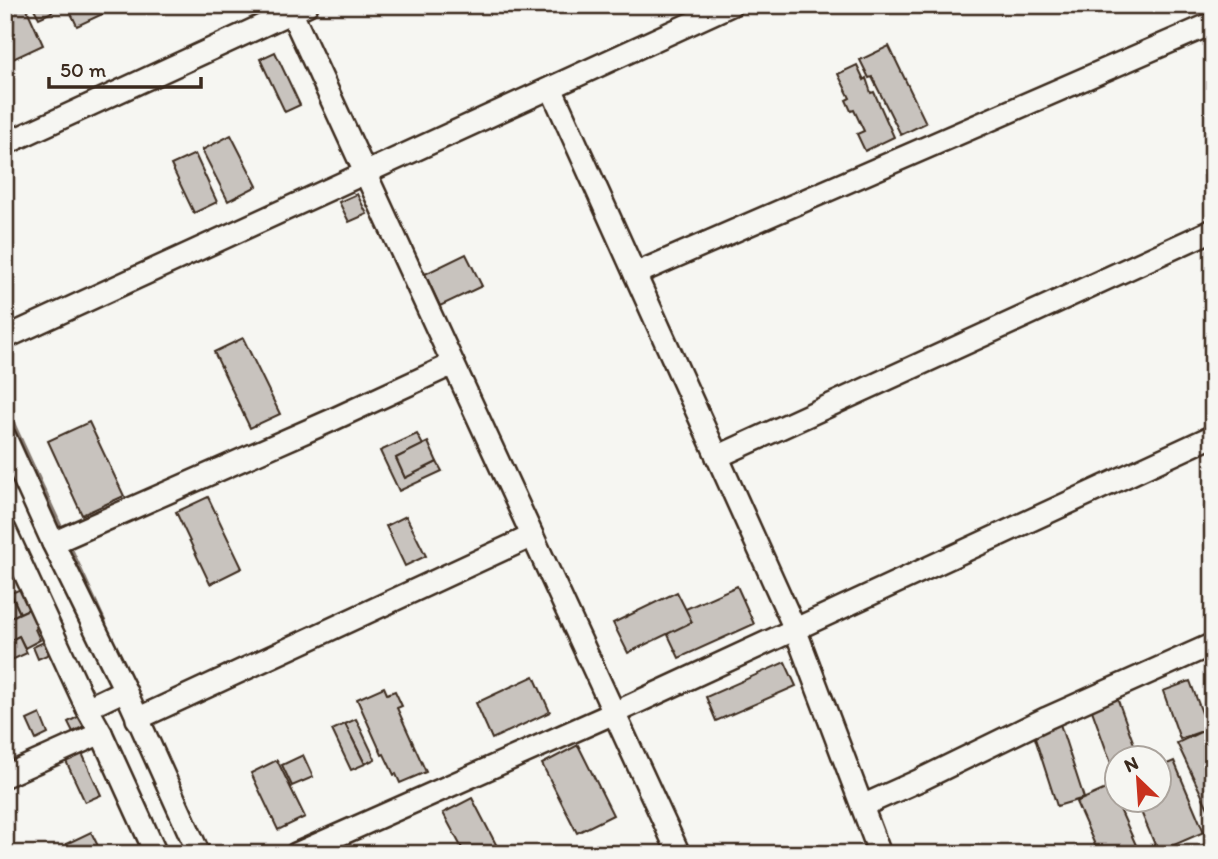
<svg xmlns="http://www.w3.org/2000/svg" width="1218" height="859" viewBox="0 0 1218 859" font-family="Itim,sans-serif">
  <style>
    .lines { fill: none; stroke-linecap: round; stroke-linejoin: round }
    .stream { stroke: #857a71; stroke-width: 6 }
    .building { fill: #c8c3be; stroke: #3b2a1e; stroke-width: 2 }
    .minor-casing { stroke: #3b2a1e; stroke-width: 26 }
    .minor { stroke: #f6f6f2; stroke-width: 21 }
  </style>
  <rect width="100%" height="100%" fill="#f6f6f2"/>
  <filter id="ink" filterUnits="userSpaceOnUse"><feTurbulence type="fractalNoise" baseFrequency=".0143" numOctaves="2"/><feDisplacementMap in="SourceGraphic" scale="14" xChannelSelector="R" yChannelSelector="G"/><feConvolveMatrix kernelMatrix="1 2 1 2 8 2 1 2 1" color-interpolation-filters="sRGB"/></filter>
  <g filter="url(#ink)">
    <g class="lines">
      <polyline class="stream" points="5,408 104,623"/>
    </g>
    <g class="building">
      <polygon points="5,5 25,5 43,45 13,59 5,43"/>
      <polygon points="32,5 49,5 52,12 39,18"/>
      <polygon points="67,5 113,5 115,8 77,26"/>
      <polygon points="889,46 926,123 901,135 872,77 869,78 860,60"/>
      <polygon points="275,52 300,105 285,112 260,59"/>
      <polygon points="857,65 864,80 866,78 871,93 874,92 894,137 865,151 857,134 864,131 854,110 851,111 846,100 850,98 838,74"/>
      <polygon points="231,135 257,186 228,201 202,150"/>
      <polygon points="195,154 217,202 194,213 171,165"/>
      <polygon points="357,194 367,214 349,222 339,202"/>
      <polygon points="466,254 482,286 440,306 425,274"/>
      <polygon points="243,338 280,414 250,428 214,352"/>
      <polygon points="89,422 124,496 82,515 48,441"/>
      <polygon points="417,434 423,445 396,458 405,478 437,462 442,471 399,491 380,451"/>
      <polygon points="428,442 437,462 405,478 396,458"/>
      <polygon points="208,497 242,568 210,584 176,512"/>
      <polygon points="406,516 426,556 405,566 386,526"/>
      <polygon points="5,582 20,613 5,620"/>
      <polygon points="737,586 754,624 679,658 661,620"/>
      <polygon points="26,587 35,606 20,613 11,593"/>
      <polygon points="677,592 692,622 628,653 613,623"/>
      <polygon points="31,608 39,627 35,629 40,640 25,648 19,636 5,643 5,620"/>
      <polygon points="19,636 27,653 5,663 5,643"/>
      <polygon points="50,639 56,651 38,659 33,647"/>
      <polygon points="785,662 796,686 716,721 706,697"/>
      <polygon points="534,676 550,712 492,739 476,703"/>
      <polygon points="1190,681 1208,729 1180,739 1163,691"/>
      <polygon points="384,687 387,694 395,691 402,706 397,708 426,772 400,783 396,774 394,775 384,754 382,755 357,699"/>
      <polygon points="1115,692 1139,758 1116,758 1116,777 1089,702"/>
      <polygon points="40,714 48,734 36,740 27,720"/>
      <polygon points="83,714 88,724 73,732 68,722"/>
      <polygon points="356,719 375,759 365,764 345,724"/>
      <polygon points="345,724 365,764 351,770 332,730"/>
      <polygon points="1060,724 1084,798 1057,806 1033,732"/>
      <polygon points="1207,729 1213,742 1213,819 1177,743"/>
      <polygon points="578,745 613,815 577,833 542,764"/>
      <polygon points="81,751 101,795 85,802 65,759"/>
      <polygon points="303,755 313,777 292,786 282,765"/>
      <polygon points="277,760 305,817 278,830 251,773"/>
      <polygon points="1174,761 1204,832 1158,852 1136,800 1158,800 1158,768"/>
      <polygon points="1110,787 1140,854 1099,854 1076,802"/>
      <polygon points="472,798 501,854 465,854 443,813"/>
      <polygon points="91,832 102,854 71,854 66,844"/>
    </g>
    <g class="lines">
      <defs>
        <g id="minor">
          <polyline points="288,5 679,854"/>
          <polyline points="551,88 795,629 880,854"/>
          <polyline points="5,144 307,5"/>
          <polyline points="635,274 1213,23"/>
          <polyline points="5,338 731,5"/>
          <polyline points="5,437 53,543 125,690 199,854"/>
          <polyline points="717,457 1213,230"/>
          <polyline points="5,530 87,708 101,733 156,854"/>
          <polyline points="53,543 332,420 453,364"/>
          <polyline points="87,708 125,690"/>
          <polyline points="137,719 532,536"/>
          <polyline points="5,776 101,733"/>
          <polyline points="862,806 920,780 1047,718 1213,644"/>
          <polyline points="296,854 614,713 1213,436"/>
          <polyline points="1212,854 1213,853"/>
        </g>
      </defs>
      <use href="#minor" class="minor-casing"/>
      <use href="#minor" class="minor"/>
    </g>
  </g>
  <rect width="1218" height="859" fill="none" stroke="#f6f6f2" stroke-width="28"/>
  <rect x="14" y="14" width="1190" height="831" fill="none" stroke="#3b2a1e" stroke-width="2.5" filter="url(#ink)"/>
  <g transform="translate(1138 779) rotate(335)"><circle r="33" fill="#f6f6f2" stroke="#aba49d" stroke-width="2"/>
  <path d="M0-5L12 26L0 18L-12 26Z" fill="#c8321e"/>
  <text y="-10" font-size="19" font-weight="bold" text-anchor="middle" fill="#3b2a1e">N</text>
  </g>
  <path d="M49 77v10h152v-10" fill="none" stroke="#3b2a1e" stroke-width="3.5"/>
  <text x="60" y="77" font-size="21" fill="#3b2a1e" stroke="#f6f6f2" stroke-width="5" paint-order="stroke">50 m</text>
</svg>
